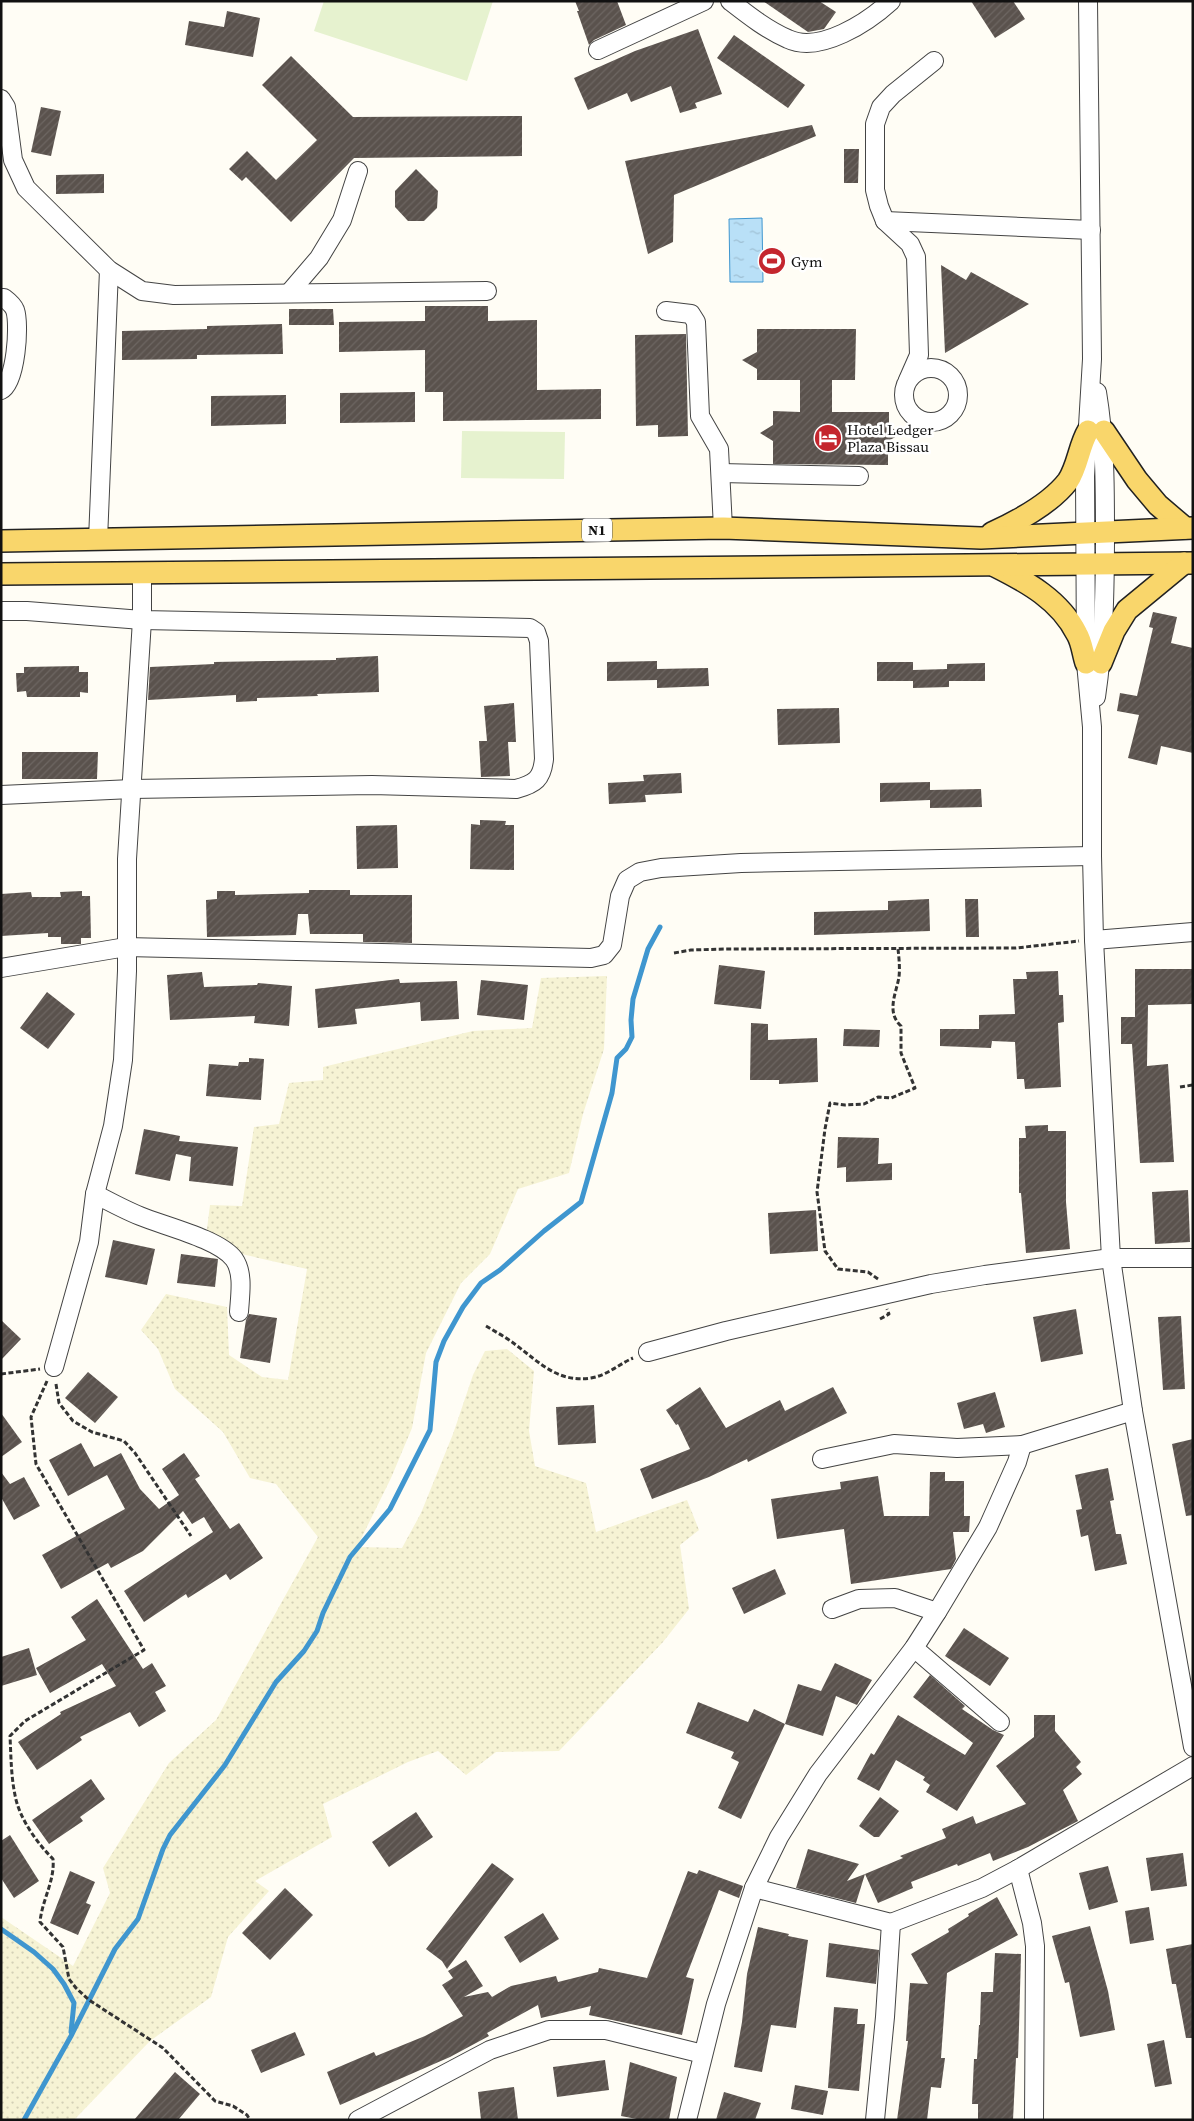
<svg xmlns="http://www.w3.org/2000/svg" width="1194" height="2121" viewBox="0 0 1194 2121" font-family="'Source Serif 4',serif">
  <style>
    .farmland { fill: url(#farmland-dots) }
    .pitch { fill: #e6f2cf }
    .water { fill: url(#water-ripples); stroke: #3f96cf }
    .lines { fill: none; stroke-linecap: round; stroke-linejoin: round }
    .stream { stroke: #3f96cf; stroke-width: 5 }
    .building { fill: url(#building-hatch) }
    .minor-casing { stroke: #444; stroke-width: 20 }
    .major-casing { stroke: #222; stroke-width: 24 }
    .path { stroke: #333; stroke-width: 3; stroke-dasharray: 5 2.5; stroke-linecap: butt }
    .minor { stroke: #fff; stroke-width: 18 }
    .major { stroke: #f9d66b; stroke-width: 21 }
    .labels { text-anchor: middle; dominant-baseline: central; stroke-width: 5; stroke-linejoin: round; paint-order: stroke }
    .shield { fill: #fff; stroke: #585858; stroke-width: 1 }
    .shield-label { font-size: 14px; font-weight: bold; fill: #111 }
    .poi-label { font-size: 15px; fill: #111; stroke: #fff; text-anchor: start }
  </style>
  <defs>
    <pattern id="farmland-dots" width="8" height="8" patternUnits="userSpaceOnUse" patternTransform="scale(1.25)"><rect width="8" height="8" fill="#f6f3d4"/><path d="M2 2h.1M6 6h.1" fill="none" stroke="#d2cfb5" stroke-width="1.8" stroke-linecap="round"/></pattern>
    <pattern id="water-ripples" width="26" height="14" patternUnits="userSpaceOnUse" patternTransform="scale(1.25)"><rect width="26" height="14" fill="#b9e0f7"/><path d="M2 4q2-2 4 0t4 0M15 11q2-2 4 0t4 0" fill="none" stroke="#9ebfd3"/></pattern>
    <pattern id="building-hatch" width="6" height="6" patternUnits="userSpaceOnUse" patternTransform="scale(1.25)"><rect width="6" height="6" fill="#5a524d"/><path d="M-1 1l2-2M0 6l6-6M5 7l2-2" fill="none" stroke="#6d6662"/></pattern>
  </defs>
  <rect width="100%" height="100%" fill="#fffdf5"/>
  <polygon class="farmland" points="607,976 604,1049 583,1114 569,1173 518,1189 490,1254 461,1283 426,1353 412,1428 391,1478 357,1547 402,1548 421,1513 453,1434 473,1375 485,1351 507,1349 534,1371 529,1431 535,1466 586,1483 596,1532 687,1500 699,1530 680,1545 689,1609 663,1642 559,1751 496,1752 466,1775 438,1751 408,1762 323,1804 332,1837 255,1881 269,1891 228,1937 211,1997 150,2041 74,2120 1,2120 1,1917 73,1966 110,1893 103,1868 169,1763 216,1720 318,1537 276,1484 250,1478 223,1432 175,1389 158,1349 141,1330 166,1294 227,1307 229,1355 262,1377 288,1380 307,1269 237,1253 206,1237 210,1205 242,1206 254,1127 279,1124 289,1083 323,1080 323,1067 473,1031 532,1028 541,978"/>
  <g class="pitch">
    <polygon points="324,1 493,1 467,81 314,31"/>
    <polygon points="462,431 565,432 564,479 461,478"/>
  </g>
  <polygon class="water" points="762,218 763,282 730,282 729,219"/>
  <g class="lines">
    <g class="stream">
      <polyline points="1,1929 34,1952 53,1969 64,1984 74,2003 71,2032"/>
      <polyline points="24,2120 71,2036 115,1949 138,1919 163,1849 170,1835 225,1765 276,1682 304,1651 317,1631 323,1613 350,1557 390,1509 430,1430 436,1362 444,1341 463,1307 481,1283 500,1270 544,1231 581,1202 612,1093 617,1058 626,1049 632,1037 631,1020 633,999 648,949 660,927"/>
    </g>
  </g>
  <g class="building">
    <polygon points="575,1 617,1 626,25 594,40 589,45 577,11 579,11"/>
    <polygon points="763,1 819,1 836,12 824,29 808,32"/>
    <polygon points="971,1 1013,1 1025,19 995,38"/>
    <polygon points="227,11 260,18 253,57 185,45 189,21 224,27"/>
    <polygon points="698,29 722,94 695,103 697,108 680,113 671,86 631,102 627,93 588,110 574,78 635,51"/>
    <polygon points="734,35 805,85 788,108 717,58"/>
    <polygon points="291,56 353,117 522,116 522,156 354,158 291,222 246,177 242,181 229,169 247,151 276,180 317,140 262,85"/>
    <polygon points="41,107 61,111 51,156 31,152"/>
    <polygon points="812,125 816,136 674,195 673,242 648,254 625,161"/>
    <polygon points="844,149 859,149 858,183 844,183"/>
    <polygon points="416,169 438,191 437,208 424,221 408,221 395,207 395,191"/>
    <polygon points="104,174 104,193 56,194 56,175"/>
    <polygon points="941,265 966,280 971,272 1029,304 945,353"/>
    <polygon points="425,306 488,306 488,321 537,320 537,390 601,389 601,419 443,421 443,392 425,392 425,350 339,352 339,322 425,321"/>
    <polygon points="289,309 333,309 334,325 289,325"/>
    <polygon points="282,324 283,354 197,355 197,359 122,360 122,331 207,329 207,326"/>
    <polygon points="757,329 856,329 855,380 832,380 832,412 889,412 889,426 901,434 888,441 888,465 773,464 773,441 760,433 773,425 773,411 800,412 800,380 757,380 757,369 742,360 757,352"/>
    <polygon points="686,334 688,436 658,437 658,425 636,426 635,335"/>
    <polygon points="415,392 415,422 340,423 340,393"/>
    <polygon points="286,395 286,424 211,426 211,396"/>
    <polygon points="1153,612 1177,617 1171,643 1193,648 1193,753 1161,746 1157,765 1128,758 1139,715 1117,711 1120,693 1137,696 1153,628 1149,627"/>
    <polygon points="378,656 379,692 317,694 318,696 257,698 257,701 236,702 236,695 148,700 150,667 214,664 214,662 336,660 336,658"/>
    <polygon points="657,661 657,669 708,668 709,686 657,688 657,680 607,681 607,662"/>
    <polygon points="877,662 913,662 913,670 947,669 947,664 985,663 985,681 949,681 949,687 913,688 913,681 877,681"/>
    <polygon points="79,666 79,672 88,672 88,693 80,692 80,697 27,697 26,691 17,692 16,673 24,673 24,667"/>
    <polygon points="514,703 516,742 508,742 510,776 481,777 479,741 487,741 484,706"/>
    <polygon points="839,708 840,743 778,745 777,709"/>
    <polygon points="22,752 98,752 97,779 22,779"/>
    <polygon points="681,773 682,793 645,795 646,802 609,804 608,783 644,781 643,775"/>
    <polygon points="930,782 930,790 981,789 982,807 930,808 930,800 880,802 880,783"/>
    <polygon points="480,820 506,821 505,825 514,825 514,870 470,869 471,824 480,825"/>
    <polygon points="397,825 398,868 357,869 356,826"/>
    <polygon points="309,890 350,890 350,895 412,895 412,943 363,942 363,934 310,934 308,914 298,914 296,935 207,937 206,900 217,899 217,891 235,891 235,895 309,893"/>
    <polygon points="82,891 82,896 90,896 91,938 81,938 81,944 61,944 61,937 48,937 48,933 1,936 1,894 31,892 32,897 61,897 60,892"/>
    <polygon points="929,899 930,931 814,935 814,912 888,910 888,901"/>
    <polygon points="965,899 978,899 979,937 966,937"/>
    <polygon points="719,965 765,971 761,1009 714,1004"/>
    <polygon points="1135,969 1193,969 1193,1004 1148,1005 1147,1066 1168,1064 1174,1162 1140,1163 1132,1044 1121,1044 1121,1017 1135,1017"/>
    <polygon points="1058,971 1059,995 1063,995 1064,1022 1058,1023 1061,1087 1025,1089 1024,1079 1017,1079 1015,1042 992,1041 991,1048 940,1046 940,1029 979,1029 979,1015 1015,1014 1013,979 1027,979 1026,972"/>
    <polygon points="202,972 204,987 257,985 258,983 292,986 289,1026 254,1023 255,1016 170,1020 167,975"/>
    <polygon points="399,979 400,983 457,981 459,1019 421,1021 420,1002 355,1009 357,1024 318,1028 315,989"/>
    <polygon points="481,980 528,985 524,1020 477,1015"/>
    <polygon points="47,992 75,1014 48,1049 20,1028"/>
    <polygon points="751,1023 768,1024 768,1040 817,1038 818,1082 779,1084 779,1080 750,1080"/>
    <polygon points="844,1029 880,1030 879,1047 843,1046"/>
    <polygon points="249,1058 264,1059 261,1100 206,1096 209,1064 238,1066 239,1062 249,1062"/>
    <polygon points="1048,1125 1048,1131 1066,1131 1066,1202 1070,1249 1026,1253 1021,1193 1019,1193 1019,1138 1026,1138 1025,1126"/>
    <polygon points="144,1129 180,1136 179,1141 238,1147 233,1186 189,1181 191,1157 176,1154 170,1181 135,1174"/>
    <polygon points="838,1137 879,1138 878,1164 892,1163 892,1180 846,1182 846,1167 837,1168"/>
    <polygon points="1188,1190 1190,1242 1155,1244 1152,1192"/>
    <polygon points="816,1210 818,1251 770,1254 768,1213"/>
    <polygon points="113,1240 155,1249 147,1285 105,1277"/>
    <polygon points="181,1254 218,1259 215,1287 177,1283"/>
    <polygon points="1076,1309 1083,1354 1041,1362 1033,1317"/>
    <polygon points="249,1314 277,1318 270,1363 240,1358 246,1320"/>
    <polygon points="1181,1316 1185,1389 1163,1390 1158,1317"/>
    <polygon points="1,1320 21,1339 1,1360"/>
    <polygon points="88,1372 118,1397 95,1423 65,1398"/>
    <polygon points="700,1387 726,1428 780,1400 785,1411 833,1387 847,1413 748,1462 747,1459 709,1477 652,1499 640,1469 690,1449 678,1424 676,1425 666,1410"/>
    <polygon points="995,1392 1005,1427 986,1433 983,1424 964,1429 957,1403"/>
    <polygon points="594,1405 596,1443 558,1445 556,1407"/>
    <polygon points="1,1413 22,1442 1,1457"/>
    <polygon points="1193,1439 1193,1515 1186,1516 1172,1444"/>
    <polygon points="81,1443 94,1467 121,1453 140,1489 159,1509 179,1495 162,1469 184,1453 200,1476 195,1479 230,1529 239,1523 263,1558 230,1580 226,1574 188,1598 186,1594 144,1622 124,1591 213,1532 204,1517 192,1524 183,1511 143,1551 111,1568 108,1563 61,1589 42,1555 125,1509 107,1475 68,1496 49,1460"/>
    <polygon points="1108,1468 1114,1500 1110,1501 1116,1534 1121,1534 1127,1564 1095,1571 1088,1535 1081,1537 1076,1510 1082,1509 1075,1475"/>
    <polygon points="1,1472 10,1484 24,1477 40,1506 14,1520 1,1497"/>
    <polygon points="930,1472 945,1472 945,1481 964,1481 964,1516 970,1516 969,1532 953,1532 956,1559 951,1569 851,1584 844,1529 777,1539 771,1499 841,1489 840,1482 878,1476 884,1516 929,1516"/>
    <polygon points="775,1569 786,1594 744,1614 732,1588"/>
    <polygon points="97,1599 143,1669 152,1663 166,1686 155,1692 166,1711 139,1727 130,1712 80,1737 82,1740 37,1770 18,1742 61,1714 60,1712 116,1686 102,1664 50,1693 36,1668 86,1640 71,1617"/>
    <polygon points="964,1628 1009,1658 990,1686 945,1656"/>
    <polygon points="29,1648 37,1675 1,1686 1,1657"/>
    <polygon points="835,1663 872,1680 857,1705 836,1696 823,1736 785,1724 798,1684 821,1691"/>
    <polygon points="930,1675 965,1706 962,1709 993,1730 1004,1735 957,1811 926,1792 930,1785 923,1780 925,1777 896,1760 879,1791 857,1779 871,1753 874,1755 898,1715 965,1755 973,1743 913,1697"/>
    <polygon points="698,1702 748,1722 754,1709 785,1724 741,1819 718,1808 739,1762 731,1758 734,1752 686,1733"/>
    <polygon points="1034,1715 1055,1715 1055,1731 1081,1762 1076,1767 1082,1774 1063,1790 1078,1821 1028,1847 993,1861 990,1853 958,1866 957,1864 911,1882 913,1888 878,1903 865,1874 903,1858 900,1856 946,1838 942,1829 973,1816 976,1824 1026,1804 996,1766 1034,1737"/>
    <polygon points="91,1779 105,1799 80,1817 83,1821 49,1844 32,1820"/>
    <polygon points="880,1797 899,1811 879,1837 874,1837 859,1826"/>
    <polygon points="416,1812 433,1837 389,1867 372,1842"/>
    <polygon points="10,1835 39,1881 14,1898 1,1878 1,1841"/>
    <polygon points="808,1849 859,1864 847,1881 865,1874 856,1903 796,1888"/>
    <polygon points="1183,1853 1187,1886 1151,1891 1146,1858"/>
    <polygon points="492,1863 514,1879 447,1969 442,1961 426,1949"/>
    <polygon points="1108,1866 1118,1902 1089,1910 1079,1873"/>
    <polygon points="699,1870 743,1886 739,1898 719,1890 686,1977 694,1979 682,2035 589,2015 591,2006 541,2018 538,2005 487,2033 489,2036 450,2057 340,2105 327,2072 374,2052 376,2056 425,2036 463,2016 442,1985 453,1978 448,1971 466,1960 483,1986 464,1997 488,1992 492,1997 511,1986 556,1976 558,1982 598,1972 599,1968 647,1978 688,1871 697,1874"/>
    <polygon points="70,1871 95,1882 86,1903 91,1905 78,1935 50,1923"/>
    <polygon points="285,1888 313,1915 270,1960 242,1933"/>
    <polygon points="997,1897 1018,1935 947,1973 941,2058 945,2058 941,2088 931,2087 927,2120 897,2120 908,2041 906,2041 910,1983 928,1984 911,1954 949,1932 948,1929 969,1916 968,1914"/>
    <polygon points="1149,1907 1154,1940 1130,1944 1125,1911"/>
    <polygon points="543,1913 559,1939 520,1963 504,1937"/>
    <polygon points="1090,1926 1108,1991 1115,2030 1080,2037 1069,1982 1065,1983 1052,1936"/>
    <polygon points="758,1927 789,1934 788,1936 808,1940 796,2028 771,2025 762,2072 734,2067 742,2022 747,1974"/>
    <polygon points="829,1943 879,1950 876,1984 826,1977"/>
    <polygon points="1193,1944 1193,2038 1186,2038 1176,1984 1172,1984 1166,1949"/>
    <polygon points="995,1953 1021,1954 1019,2027 1018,2058 1016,2058 1013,2120 978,2120 978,2104 972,2104 974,2059 977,2059 979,2025 980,2025 981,1992 993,1992"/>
    <polygon points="834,2007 858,2009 857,2024 865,2024 859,2091 828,2088"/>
    <polygon points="295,2032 305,2055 261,2073 251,2050"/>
    <polygon points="1164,2040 1172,2084 1155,2087 1147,2044"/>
    <polygon points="605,2060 609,2090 557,2097 553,2067"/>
    <polygon points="630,2062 677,2077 669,2120 642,2120 621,2116"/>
    <polygon points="175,2072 200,2094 178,2120 134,2120"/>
    <polygon points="795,2085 828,2091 823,2115 791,2109"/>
    <polygon points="514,2087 518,2120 481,2120 478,2092"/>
    <polygon points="724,2092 761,2103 755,2120 716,2120"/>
  </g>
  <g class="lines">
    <defs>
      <g id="minor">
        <path d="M 730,1 C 748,15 767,30 788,39 C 820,54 868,22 891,1"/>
        <polyline points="1088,1 1092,359 1085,476 1086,663 1092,727 1092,856 1094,940 1111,1258 1133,1411 1193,1747"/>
        <polyline points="598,50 704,1"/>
        <polyline points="1,99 6,107 13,160 26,188 109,270 142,291 174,295 487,291"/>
        <polyline points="885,221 1091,230"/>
        <polyline points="289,293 319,258 342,220 358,171"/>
        <path d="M 1,298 L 4,298 C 8,301 13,305 15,310 C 20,324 16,383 1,390"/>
        <polyline points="666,311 691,314 696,322 700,416 719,449 723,528"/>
        <circle cx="931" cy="395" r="27"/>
        <polyline points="908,380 919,355 916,257 910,244 885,221 879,206 875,190 875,124 881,107 893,94 934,61"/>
        <polyline points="721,473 859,476"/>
        <polyline points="98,540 109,270"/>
        <path d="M 1,611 L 27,611 L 142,620 L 530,628 L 536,632 L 539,641 L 544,759 C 542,779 535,784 516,789 L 372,785 L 132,789 L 1,795"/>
        <path d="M 1096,697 C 1104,643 1105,588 1105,533 C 1105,484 1105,441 1097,392"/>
        <polyline points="1094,940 1193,932"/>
        <polyline points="1,968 126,947 591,958 604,955 612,945 620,896 627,880 640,872 661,868 741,863 1092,856"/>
        <polyline points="95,1194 113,1126 123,1060 127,971 127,859 142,620 142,573"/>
        <polyline points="648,1352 726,1331 931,1284 985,1275 1111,1258 1193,1258"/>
        <path d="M 54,1367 L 89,1242 L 95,1194 C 110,1202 125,1210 140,1216 C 164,1226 219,1239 234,1259 C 244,1273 240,1295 239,1312"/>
        <polyline points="822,1459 894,1444 957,1448 1022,1445 1133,1411"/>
        <polyline points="832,1609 859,1599 895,1598 937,1612"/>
        <polyline points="914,1648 1000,1722"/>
        <polyline points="1018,1869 1032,1923 1035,1946 1034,2120"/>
        <polyline points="754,1888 891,1923 982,1888 1018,1869 1193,1766"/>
        <polyline points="358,2120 490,2050 549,2030 606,2030 703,2054"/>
        <polyline points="687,2120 716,2004 754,1888 779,1837 818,1774 914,1648 937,1612 988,1527 1017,1462 1022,1445"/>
        <polyline points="875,2120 885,2017 891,1923"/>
      </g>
      <g id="major">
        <polyline points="1104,431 1137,480 1158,505 1185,528"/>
        <path d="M 992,533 C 1016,522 1051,503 1068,481 C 1078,466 1079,446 1088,431"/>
        <polyline points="1,541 723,528 981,538 1193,528"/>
        <path d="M 995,566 C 1027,582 1060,600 1077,634 C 1082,642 1083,654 1086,663"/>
        <polyline points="1,574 1193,563"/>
        <polyline points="1101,663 1114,631 1127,610 1184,563"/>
      </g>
    </defs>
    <use href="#minor" class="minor-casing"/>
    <use href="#major" class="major-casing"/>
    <g class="path">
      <polyline points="674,953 691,950 725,949 1016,948 1079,941"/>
      <polyline points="1180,1087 1193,1085"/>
      <path d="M 878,1279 L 868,1272 L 838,1269 L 825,1251 L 817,1192 L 825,1129 L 830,1103 L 845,1105 L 864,1104 L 878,1097 L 891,1098 L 915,1088 L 901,1053 L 901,1026 C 886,1012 896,994 899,977 C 900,968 899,958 898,949"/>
      <polyline points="880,1319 889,1314 887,1309"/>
      <path d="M 486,1326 C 496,1332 507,1338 516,1345 C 540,1363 558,1383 591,1378 C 608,1375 619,1364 633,1358"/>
      <polyline points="1,1374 40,1369"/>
      <path d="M 47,1381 L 31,1417 L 36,1464 L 144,1650 L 25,1721 L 10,1736 C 11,1756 11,1776 15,1795 C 19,1818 37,1843 53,1859 C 55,1881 42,1900 40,1922 L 63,1947 L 69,1979 L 76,1988 L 89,2000 L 163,2048 L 215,2101 L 233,2106 L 247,2115 L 250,2120"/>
      <polyline points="56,1384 59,1403 73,1421 92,1432 124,1441 135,1453 191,1536"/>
    </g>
    <use href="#minor" class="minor"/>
    <use href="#major" class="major"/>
  </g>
  <defs>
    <symbol id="stadium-disc" viewBox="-11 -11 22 22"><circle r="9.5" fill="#c4262e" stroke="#fff"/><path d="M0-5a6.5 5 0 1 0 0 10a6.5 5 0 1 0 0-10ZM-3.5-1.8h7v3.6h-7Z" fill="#fff"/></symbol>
    <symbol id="hotel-disc" viewBox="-11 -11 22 22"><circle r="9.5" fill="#c4262e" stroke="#fff"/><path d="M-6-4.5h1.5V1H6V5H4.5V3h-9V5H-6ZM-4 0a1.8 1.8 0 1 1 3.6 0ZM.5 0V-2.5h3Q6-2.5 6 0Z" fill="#fff"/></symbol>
  </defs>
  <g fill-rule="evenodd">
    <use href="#stadium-disc" x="756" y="245" width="32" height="32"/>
    <use href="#hotel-disc" x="812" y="422" width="32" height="32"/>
  </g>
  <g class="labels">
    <rect class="shield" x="582" y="518.5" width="30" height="23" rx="4"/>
    <g class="shield-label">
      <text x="597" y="530">N1</text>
    </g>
    <g class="poi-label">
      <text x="791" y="261">Gym</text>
      <text x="847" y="429">Hotel Ledger<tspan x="847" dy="17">Plaza Bissau</tspan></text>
    </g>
  </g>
  <rect width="1194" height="2121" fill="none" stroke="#111111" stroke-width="5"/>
</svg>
